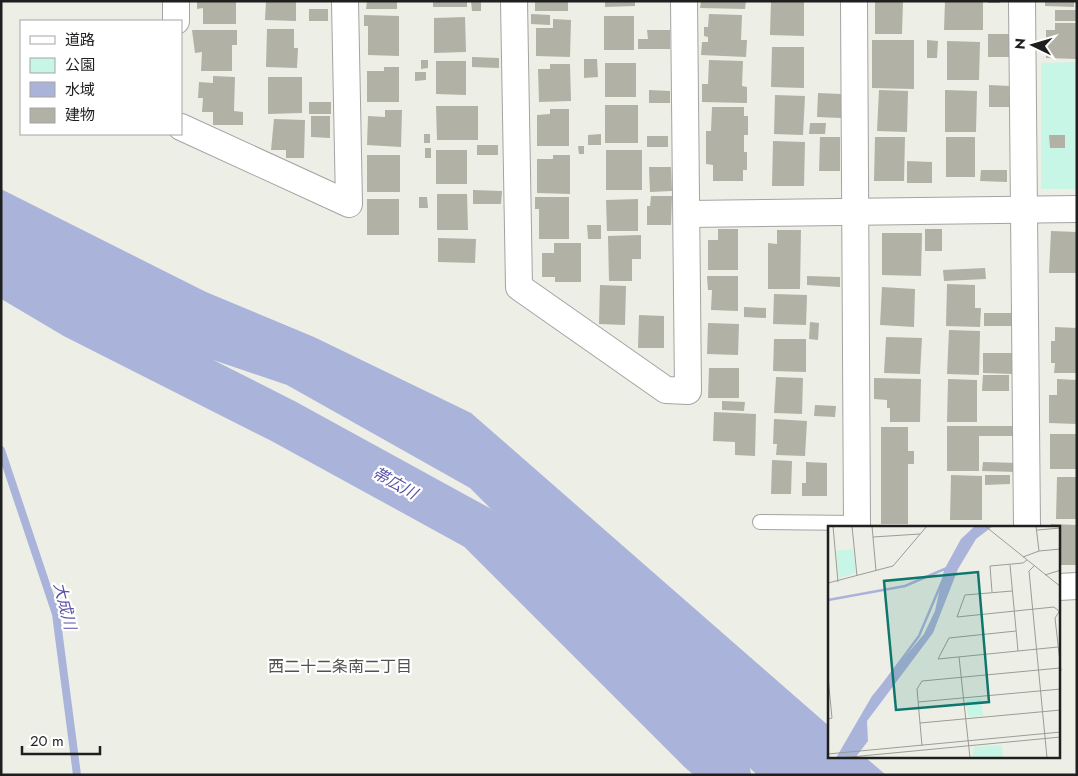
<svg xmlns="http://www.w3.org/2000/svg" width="1078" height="776" viewBox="0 0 1078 776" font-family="Jost,'Noto Sans JP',sans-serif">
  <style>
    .park { fill: #c7f5e6 }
    .water { fill: #aab3d9 }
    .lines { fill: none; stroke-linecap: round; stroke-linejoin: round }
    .stream { stroke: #aab3d9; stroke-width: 8 }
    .river { stroke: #aab3d9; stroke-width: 46 }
    .building { fill: #b1b1a5 }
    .lane-casing { stroke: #a3a3a3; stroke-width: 16 }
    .street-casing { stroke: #a3a3a3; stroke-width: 28 }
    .lane { stroke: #fff; stroke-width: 14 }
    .street { stroke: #fff; stroke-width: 26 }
    .labels { text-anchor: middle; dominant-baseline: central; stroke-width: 4.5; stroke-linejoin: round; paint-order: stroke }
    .water-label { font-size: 16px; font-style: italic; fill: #5b53a7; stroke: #fff }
    .neighbourhood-label { font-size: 16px; fill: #525252; stroke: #fff }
    .inset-river { fill: none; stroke: #aab3d9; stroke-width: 2.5 }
    .inset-road { fill: none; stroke: #9b9c96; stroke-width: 1 }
    .view { fill: #0f766e; fill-opacity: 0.15; stroke: #0f766e; stroke-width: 2.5 }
    .inset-edge { fill: none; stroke: #1f1f1f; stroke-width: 2.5 }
  </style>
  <rect width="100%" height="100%" fill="#edefe6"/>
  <polygon class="park" points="1077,62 1077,189 1041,189 1041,63"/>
  <polygon class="water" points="1,189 206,292 314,337 471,413 829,726 829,757 865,757 886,775 757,775 470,488 287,385 1,288"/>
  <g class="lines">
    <polyline class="stream" points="1,450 56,614 77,775"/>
    <polyline class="river" points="1,272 75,316 283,421 478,528 699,749 728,775"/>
  </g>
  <g class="building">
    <polygon points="197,1 236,1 236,24 203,24 203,8 197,9"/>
    <polygon points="266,1 296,1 296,21 265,20"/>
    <polygon points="367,1 397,1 397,9 366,9"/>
    <rect x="433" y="1" width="34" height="6"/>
    <polygon points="471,1 481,1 481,11 472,11"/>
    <rect x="535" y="1" width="33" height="10"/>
    <polygon points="605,1 635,1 635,6 605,7"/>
    <polygon points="701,1 746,1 745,9 700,8"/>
    <polygon points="771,1 804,1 804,36 770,35"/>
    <polygon points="875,1 903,1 902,34 875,34"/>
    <polygon points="945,1 983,1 983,30 944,30"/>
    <polygon points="988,1 1001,1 1000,3 988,3"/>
    <polygon points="1045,1 1074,1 1074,7 1045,6"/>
    <rect x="309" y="9" width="19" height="12"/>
    <rect x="1055" y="10" width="22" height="11"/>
    <polygon points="531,14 550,15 550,25 531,24"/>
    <polygon points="709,14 742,15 741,40 747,40 746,57 701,55 702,42 708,42 708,37 704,36 704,27 708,27"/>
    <polygon points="364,15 399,16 399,56 368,55 368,26 364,26"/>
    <rect x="604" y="16" width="30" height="34"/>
    <polygon points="465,17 466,52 434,53 434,18"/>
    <polygon points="553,19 571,20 570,57 536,56 536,28 553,28"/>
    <polygon points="1055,23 1077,23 1077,59 1046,58 1046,30 1055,30"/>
    <polygon points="267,29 294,29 294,48 298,48 297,68 266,67"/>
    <polygon points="192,30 237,30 237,45 232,45 232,71 201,71 202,52 195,53"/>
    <polygon points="647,30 670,30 670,49 638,49 638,39 648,39"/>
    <rect x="988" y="34" width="22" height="23"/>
    <polygon points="872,40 914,40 914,89 872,88"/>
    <polygon points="927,40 938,41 937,58 927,58"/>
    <polygon points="947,41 980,42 979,80 947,80"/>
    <polygon points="772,47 804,47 804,88 771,87"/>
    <polygon points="472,57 499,58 499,68 472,67"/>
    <polygon points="584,59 597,59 598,77 584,78"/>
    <polygon points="421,60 428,60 428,68 421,69"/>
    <polygon points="709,60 743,61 742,86 747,87 747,103 702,102 702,84 708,84"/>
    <polygon points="436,61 466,61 466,95 436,94"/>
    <rect x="605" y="63" width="31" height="34"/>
    <polygon points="550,64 570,64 571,101 539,102 538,69 550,69"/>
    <polygon points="384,67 399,67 399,102 367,102 367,71 384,71"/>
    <polygon points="415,72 426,72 426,80 415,81"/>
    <polygon points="213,76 235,77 234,111 243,112 243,125 213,125 213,112 202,112 203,98 198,98 199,82 213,83"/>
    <polygon points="268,77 302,77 302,113 268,114"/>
    <polygon points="989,85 1010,86 1010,107 989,107"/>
    <polygon points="649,90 670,91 670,103 649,103"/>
    <polygon points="879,90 908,91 907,132 877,131"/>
    <polygon points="945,90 977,91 976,132 945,132"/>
    <polygon points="818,93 841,94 841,118 817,117"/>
    <polygon points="775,95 805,96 803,135 774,134"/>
    <rect x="309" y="102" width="22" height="12"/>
    <rect x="605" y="105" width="33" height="38"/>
    <polygon points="436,106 478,106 478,140 437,140"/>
    <polygon points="712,107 744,107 744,116 748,116 748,135 744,135 744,152 747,152 747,170 743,170 743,181 713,181 713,165 706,164 706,131 711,131"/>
    <polygon points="550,109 569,109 569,146 537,146 537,115 550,114"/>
    <polygon points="385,110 402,110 401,147 367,145 368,116 385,117"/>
    <polygon points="311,116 330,116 330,138 311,137"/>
    <polygon points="274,119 305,120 304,158 286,158 286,150 271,150"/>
    <polygon points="810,123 826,123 825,134 809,134"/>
    <rect x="424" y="134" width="6" height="9"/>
    <polygon points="601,134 601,145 588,145 588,135"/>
    <polygon points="1049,135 1065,135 1065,148 1050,148"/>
    <rect x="647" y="136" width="21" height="11"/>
    <polygon points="820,137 840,137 840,171 819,171"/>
    <polygon points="875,137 905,137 904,181 874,181"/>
    <rect x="946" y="137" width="29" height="40"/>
    <polygon points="773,141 805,142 804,186 772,186"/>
    <rect x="477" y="145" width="21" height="10"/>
    <polygon points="578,146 584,146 584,154 579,154"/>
    <rect x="425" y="148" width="6" height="10"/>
    <rect x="436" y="150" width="31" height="34"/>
    <rect x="606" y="150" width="36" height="40"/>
    <rect x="367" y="155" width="33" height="37"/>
    <polygon points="553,155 570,155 570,194 537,193 537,159 553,159"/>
    <polygon points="907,161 932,162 932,183 907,183"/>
    <polygon points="649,167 671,167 672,191 650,192"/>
    <polygon points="981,170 1007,170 1007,182 980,181"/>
    <polygon points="473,190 502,191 501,204 473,204"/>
    <polygon points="437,194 467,194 468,230 437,230"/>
    <polygon points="651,196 672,196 671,225 647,225 647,206 650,206"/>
    <polygon points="419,197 427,197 428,208 419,208"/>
    <polygon points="535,197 569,197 569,239 539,239 539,209 535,209"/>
    <rect x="367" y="199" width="32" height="36"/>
    <polygon points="638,199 638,231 607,231 606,200"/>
    <polygon points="587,225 601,225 601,239 588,239"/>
    <polygon points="718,229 738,229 738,270 708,270 708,240 718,240"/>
    <rect x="925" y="229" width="17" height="22"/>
    <polygon points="777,230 801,230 800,289 768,289 768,243 777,244"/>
    <polygon points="1051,231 1077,232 1077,273 1049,273"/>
    <polygon points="882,233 922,233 921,276 882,275"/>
    <polygon points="641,235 641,259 632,259 632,281 609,281 608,236"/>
    <polygon points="438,238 476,239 475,263 438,262"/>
    <polygon points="554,243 581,243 581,282 555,282 555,277 542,277 542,253 554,253"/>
    <polygon points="985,268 986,279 944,281 943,270"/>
    <polygon points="707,276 738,276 738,311 711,310 712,290 708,290"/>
    <polygon points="807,276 840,277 840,287 807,285"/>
    <polygon points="947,284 975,285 975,308 981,308 980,327 946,326"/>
    <polygon points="600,285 626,286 625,325 599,324"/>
    <polygon points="882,287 915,289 914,327 880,325"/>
    <polygon points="774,294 807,295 806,325 773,324"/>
    <polygon points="744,307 766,308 766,318 744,317"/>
    <rect x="984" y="313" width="30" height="13"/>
    <polygon points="639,315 664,316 664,348 638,348"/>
    <polygon points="810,322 819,323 818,340 809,339"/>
    <polygon points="708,323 739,324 738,355 707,354"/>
    <polygon points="1055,327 1077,328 1077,373 1054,373 1055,363 1051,363 1051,341 1055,341"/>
    <polygon points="949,330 980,331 979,375 947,374"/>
    <polygon points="886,337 922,338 920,374 884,373"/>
    <polygon points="774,339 806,339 806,372 773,371"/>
    <polygon points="983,353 1013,353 1013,374 983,373"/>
    <polygon points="709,368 739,368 739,398 708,398"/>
    <polygon points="983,375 1009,375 1009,391 982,391"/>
    <polygon points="776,377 803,378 802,414 774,413"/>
    <polygon points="874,378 921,379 920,422 890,422 890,408 887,408 887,400 874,399"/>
    <polygon points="948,379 977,380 977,422 947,422"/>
    <polygon points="1057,379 1077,380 1077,424 1049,423 1049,395 1057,395"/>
    <polygon points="722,401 745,402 744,411 722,410"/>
    <polygon points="815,405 836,406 835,417 814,416"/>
    <polygon points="714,412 756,414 755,456 735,455 735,442 713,441"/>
    <polygon points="774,419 807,421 805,456 776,455 777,444 773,444"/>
    <polygon points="947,426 1013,426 1013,436 979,436 979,471 947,471"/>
    <polygon points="881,427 908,427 908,451 914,451 914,464 908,464 908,524 881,524"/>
    <rect x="1050" y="434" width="27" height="35"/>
    <polygon points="772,460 792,461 791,494 771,494"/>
    <polygon points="806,462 827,463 827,496 802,496 802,483 806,483"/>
    <polygon points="983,462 1018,463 1017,472 982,471"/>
    <polygon points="951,475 982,476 982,520 950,520"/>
    <polygon points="985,475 1010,475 1010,484 985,485"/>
    <polygon points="1057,477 1077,477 1077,519 1056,519"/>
    <polygon points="1051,524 1077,525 1077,565 1059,565 1059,527 1051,527"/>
    <rect x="951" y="525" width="34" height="2"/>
  </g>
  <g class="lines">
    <defs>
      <polyline id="lane" points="760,522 857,523"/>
      <g id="street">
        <polyline points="176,1 176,21"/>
        <polyline points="514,1 519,287 666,390 688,391 684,1"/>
        <polyline points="854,1 857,527"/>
        <polyline points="1022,1 1027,527"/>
        <polyline points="181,127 349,204 345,1"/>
        <polyline points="688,214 1077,209"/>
        <polyline points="1059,587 1077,586"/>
      </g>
    </defs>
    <use href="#lane" class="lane-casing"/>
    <use href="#street" class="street-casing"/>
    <use href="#lane" class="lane"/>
    <use href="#street" class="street"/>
  </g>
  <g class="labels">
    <g class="water-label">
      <text transform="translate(395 483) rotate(29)">帯広川</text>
      <text transform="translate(65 606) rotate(76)">大成川</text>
    </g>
    <g class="neighbourhood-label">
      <text x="340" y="666">西二十二条南二丁目</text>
    </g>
  </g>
  <g transform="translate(828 526)">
    <rect width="232" height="232" fill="#edefe6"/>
    <path d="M 25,23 L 28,47 L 11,52 L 8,25 ZM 153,172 L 155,190 L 140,191 L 138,174 ZM 174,219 L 175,232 L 144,232 L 146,221 Z" fill="#c7f5e6"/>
    <path d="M 147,0 L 165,0 L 148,13 L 130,43 L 105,107 L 39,195 L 40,215 L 27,232 L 8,232 L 44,170 L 96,108 L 107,85 L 116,44 L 133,13 Z" fill="#aab3d9"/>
    <path class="inset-river" d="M 0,74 L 77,60 L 119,42M 48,168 L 91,110 L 116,51"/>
    <path class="inset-road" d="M 5,0 L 10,56M 24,0 L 29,50M 44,0 L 48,45M 157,0 L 233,61M 209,4 L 233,2M 45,11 L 92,8M 211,25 L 233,23M 195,31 L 211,25 L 208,0M 182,39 L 190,125M 206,40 L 201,45 L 219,232M 217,49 L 233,44M 0,57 L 65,40 L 99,0M 184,65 L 137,69 L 129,91 L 226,81 L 233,87M 164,66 L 162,40 L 195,37 L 199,34M 233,83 L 227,92 L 233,145M 188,105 L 121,112 L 110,133 L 230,121M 131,131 L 142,232M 0,151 L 4,192 L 0,193M 90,176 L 233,163M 92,197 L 233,184M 94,220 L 89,163 L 94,155 L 232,142M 0,228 L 233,206M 12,232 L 233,211"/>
    <path class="view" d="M 150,46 L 161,176 L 68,184 L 56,55 Z"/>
    <rect width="232" height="232" class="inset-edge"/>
  </g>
  <rect width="1078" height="776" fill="none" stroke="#1f1f1f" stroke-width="5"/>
  <rect x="20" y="20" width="162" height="115" fill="#ffffff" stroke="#a5a5a5"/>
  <rect x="30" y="36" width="25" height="8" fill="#ffffff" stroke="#a5a5a5"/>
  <text x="65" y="45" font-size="15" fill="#1f1f1f">道路</text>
  <rect x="30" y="58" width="25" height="15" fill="#c7f5e6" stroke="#a5a5a5"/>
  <text x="65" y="70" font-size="15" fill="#1f1f1f">公園</text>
  <rect x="30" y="82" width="25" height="15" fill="#aab3d9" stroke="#a5a5a5"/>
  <text x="65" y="95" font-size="15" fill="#1f1f1f">水域</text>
  <rect x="30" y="108" width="25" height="15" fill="#b1b1a5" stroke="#a5a5a5"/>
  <text x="65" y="120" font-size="15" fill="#1f1f1f">建物</text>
  <g transform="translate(1033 45) rotate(275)" stroke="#ffffff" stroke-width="4" paint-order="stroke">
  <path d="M0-4L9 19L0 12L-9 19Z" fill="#1f1f1f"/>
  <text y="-8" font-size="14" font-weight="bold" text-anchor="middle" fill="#1f1f1f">N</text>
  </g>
  <path d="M22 746v8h78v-8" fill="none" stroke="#1f1f1f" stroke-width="2.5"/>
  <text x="30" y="746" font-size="15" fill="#1f1f1f" stroke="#ffffff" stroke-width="4" paint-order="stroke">20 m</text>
</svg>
